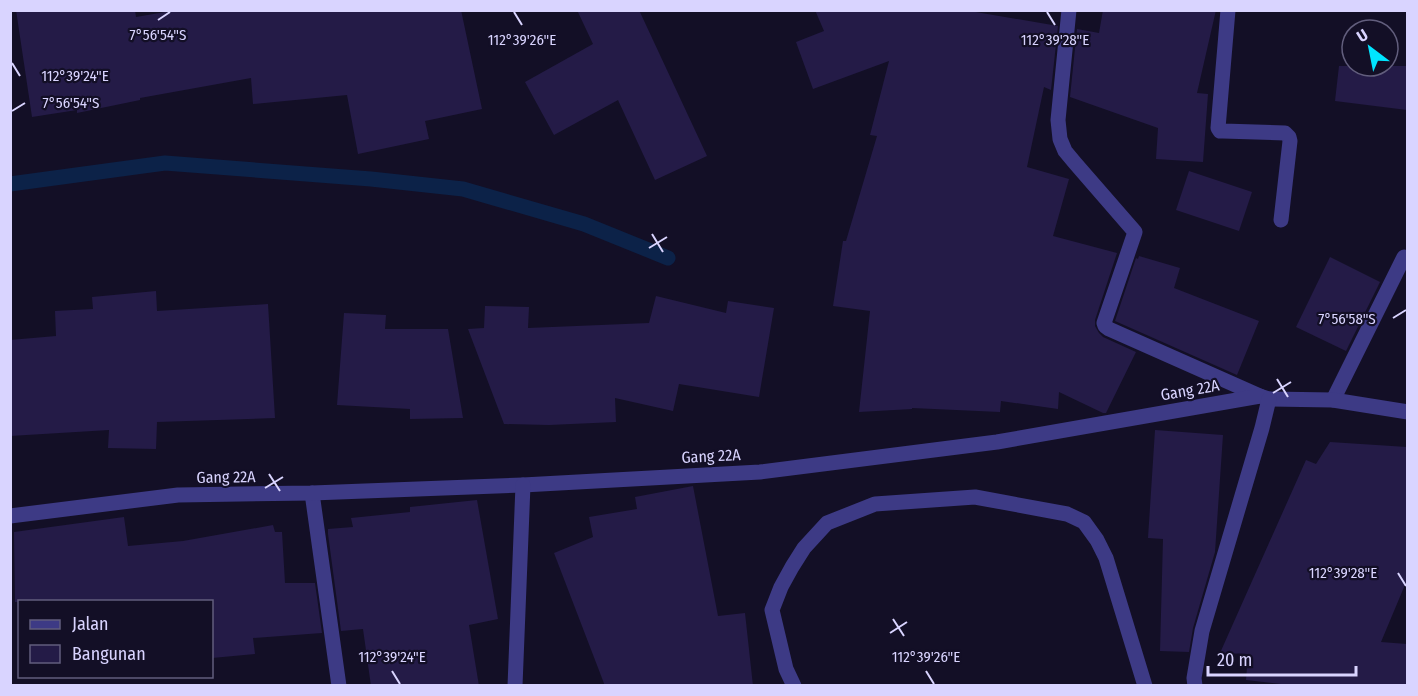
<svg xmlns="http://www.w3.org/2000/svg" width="1418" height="696" viewBox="0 0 1418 696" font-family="'Fira Sans Condensed',sans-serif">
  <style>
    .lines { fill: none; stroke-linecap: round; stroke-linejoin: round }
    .stream { stroke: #0c2248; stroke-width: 15 }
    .building { fill: #241b47 }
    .minor { stroke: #3d3a85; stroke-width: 15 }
    .ticks { fill: none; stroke: #d9d4ff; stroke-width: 2 }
    .labels { text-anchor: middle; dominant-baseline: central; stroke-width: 4.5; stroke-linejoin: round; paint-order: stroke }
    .street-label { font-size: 16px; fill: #d9d4ff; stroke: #130f26 }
    .ticks-label { font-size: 15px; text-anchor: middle; fill: #d9d4ff; stroke: #130f26; stroke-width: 4.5; stroke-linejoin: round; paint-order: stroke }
  </style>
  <rect width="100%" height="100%" fill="#130f26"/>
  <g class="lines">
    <polyline class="stream" points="10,184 165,163 371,179 463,189 584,224 668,258"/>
  </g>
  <g class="building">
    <polygon points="16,10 135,10 136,17 177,10 461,10 482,109 425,121 429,139 358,154 347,95 253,104 251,78 140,98 140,100 77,113 77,110 32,117"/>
    <polygon points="577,10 639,10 707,156 655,180 618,100 554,135 525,82 593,44"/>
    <polygon points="815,10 964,10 1058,26 1051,90 1044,87 1027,167 1069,179 1053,236 1117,253 1095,320 1095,326 1099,333 1103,337 1136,352 1106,413 1103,413 1059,392 1058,409 1001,401 1000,412 912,408 912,409 859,412 870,311 833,306 843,241 846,241 877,136 870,135 889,61 813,89 796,42 824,31"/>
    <polygon points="1103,10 1216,10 1197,93 1208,94 1203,162 1156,159 1158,128 1070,97 1077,29 1099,33"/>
    <polygon points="1339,66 1407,66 1407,110 1335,101"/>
    <polygon points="1189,171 1252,192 1239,231 1176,210"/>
    <polygon points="1139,256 1180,268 1174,288 1259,321 1237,375 1115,321 1136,258 1138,259"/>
    <polygon points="1330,257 1380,282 1346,351 1296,327"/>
    <polygon points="156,291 157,311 268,304 275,418 157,422 156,449 108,448 109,430 10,436 10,340 56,336 55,311 93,309 92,297"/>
    <polygon points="656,296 726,313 728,301 774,308 759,397 679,384 673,411 615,398 616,422 549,425 504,424 468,329 484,328 485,306 529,307 528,328 649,323"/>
    <polygon points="344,313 386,315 385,329 448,329 463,418 410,419 410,409 337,405"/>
    <polygon points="1155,430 1223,435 1215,552 1193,628 1189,652 1160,651 1163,539 1148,538"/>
    <polygon points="1330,442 1407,447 1407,580 1381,642 1407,644 1407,686 1298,686 1246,680 1248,654 1220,653 1306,460 1316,464"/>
    <polygon points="693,486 718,616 745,613 753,686 605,686 554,553 593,537 589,517 637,509 635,497"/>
    <polygon points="477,500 498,619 469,625 479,686 371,686 363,629 341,631 328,534 328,529 353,527 351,518 410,512 410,507"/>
    <polygon points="124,517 128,546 183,541 273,525 275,532 282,532 285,583 315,583 322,633 253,638 255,654 212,658 212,602 15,602 14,532"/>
  </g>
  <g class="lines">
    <g class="minor">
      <polyline points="1069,10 1058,120 1060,139 1065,151 1075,163 1135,232 1104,323 1105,326 1109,329 1260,396"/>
      <polyline points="1228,10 1218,128 1220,131 1223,131 1285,133 1289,137 1290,141 1281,220"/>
      <polyline points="1333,400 1404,257"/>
      <polyline points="312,493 339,686"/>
      <polyline points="10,516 178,495 312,493 523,485 760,472 997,442 1260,396 1269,399 1333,400 1408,412"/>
      <polyline points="515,686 523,485"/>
      <polyline points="794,686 786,669 772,610 781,587 792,567 804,548 827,523 875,504 975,497 1067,514 1084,522 1097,540 1106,558 1145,686"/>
      <polyline points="1195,686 1194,678 1202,631 1262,428 1269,399"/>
    </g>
  </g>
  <path class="ticks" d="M 514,12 L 522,25M 1047,12 L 1055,25M 158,20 L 170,12M 12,63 L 20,76M 12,111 L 25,103M 652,234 L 663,252M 649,248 L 667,237M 1393,318 L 1406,310M 1277,379 L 1288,397M 1273,393 L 1291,382M 269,474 L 280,491M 265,488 L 283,477M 1398,573 L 1406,586M 893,619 L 904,636M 890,633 L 907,622M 392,671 L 400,684M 926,671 L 934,684"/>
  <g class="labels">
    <g class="street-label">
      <text transform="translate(1190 390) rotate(-10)">Gang 22A</text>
      <text transform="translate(711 456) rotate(-3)">Gang 22A</text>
      <text transform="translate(226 477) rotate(-1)">Gang 22A</text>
    </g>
  </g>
  <g class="ticks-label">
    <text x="158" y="40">7°56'54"S</text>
    <text x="522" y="45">112°39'26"E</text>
    <text x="1055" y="45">112°39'28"E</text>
    <text x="75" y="81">112°39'24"E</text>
    <text x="71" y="108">7°56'54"S</text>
    <text x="1347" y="324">7°56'58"S</text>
    <text x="1343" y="578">112°39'28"E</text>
    <text x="392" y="662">112°39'24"E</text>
    <text x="926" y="662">112°39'26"E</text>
  </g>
  <rect width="1418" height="696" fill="none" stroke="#d9d4ff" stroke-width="24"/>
  <rect x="18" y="600" width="195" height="78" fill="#130f26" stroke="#625e7d" stroke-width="1.5"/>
  <rect x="30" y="620" width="30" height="9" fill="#3d3a85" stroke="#625e7d" stroke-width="1.5"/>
  <text x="72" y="630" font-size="18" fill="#d9d4ff">Jalan</text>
  <rect x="30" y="645" width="30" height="18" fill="#241b47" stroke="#625e7d" stroke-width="1.5"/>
  <text x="72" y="660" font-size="18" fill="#d9d4ff">Bangunan</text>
  <g transform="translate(1370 48) rotate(328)"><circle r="28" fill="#130f26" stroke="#625e7d" stroke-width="1.5"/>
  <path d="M0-4.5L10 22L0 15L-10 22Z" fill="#00e5ff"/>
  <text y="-9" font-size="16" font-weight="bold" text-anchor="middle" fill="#d9d4ff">U</text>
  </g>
  <path d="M1208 666v9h148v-9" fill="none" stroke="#d9d4ff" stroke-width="3"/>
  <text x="1217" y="666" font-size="18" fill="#d9d4ff" stroke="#130f26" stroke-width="4.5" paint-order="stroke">20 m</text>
</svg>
